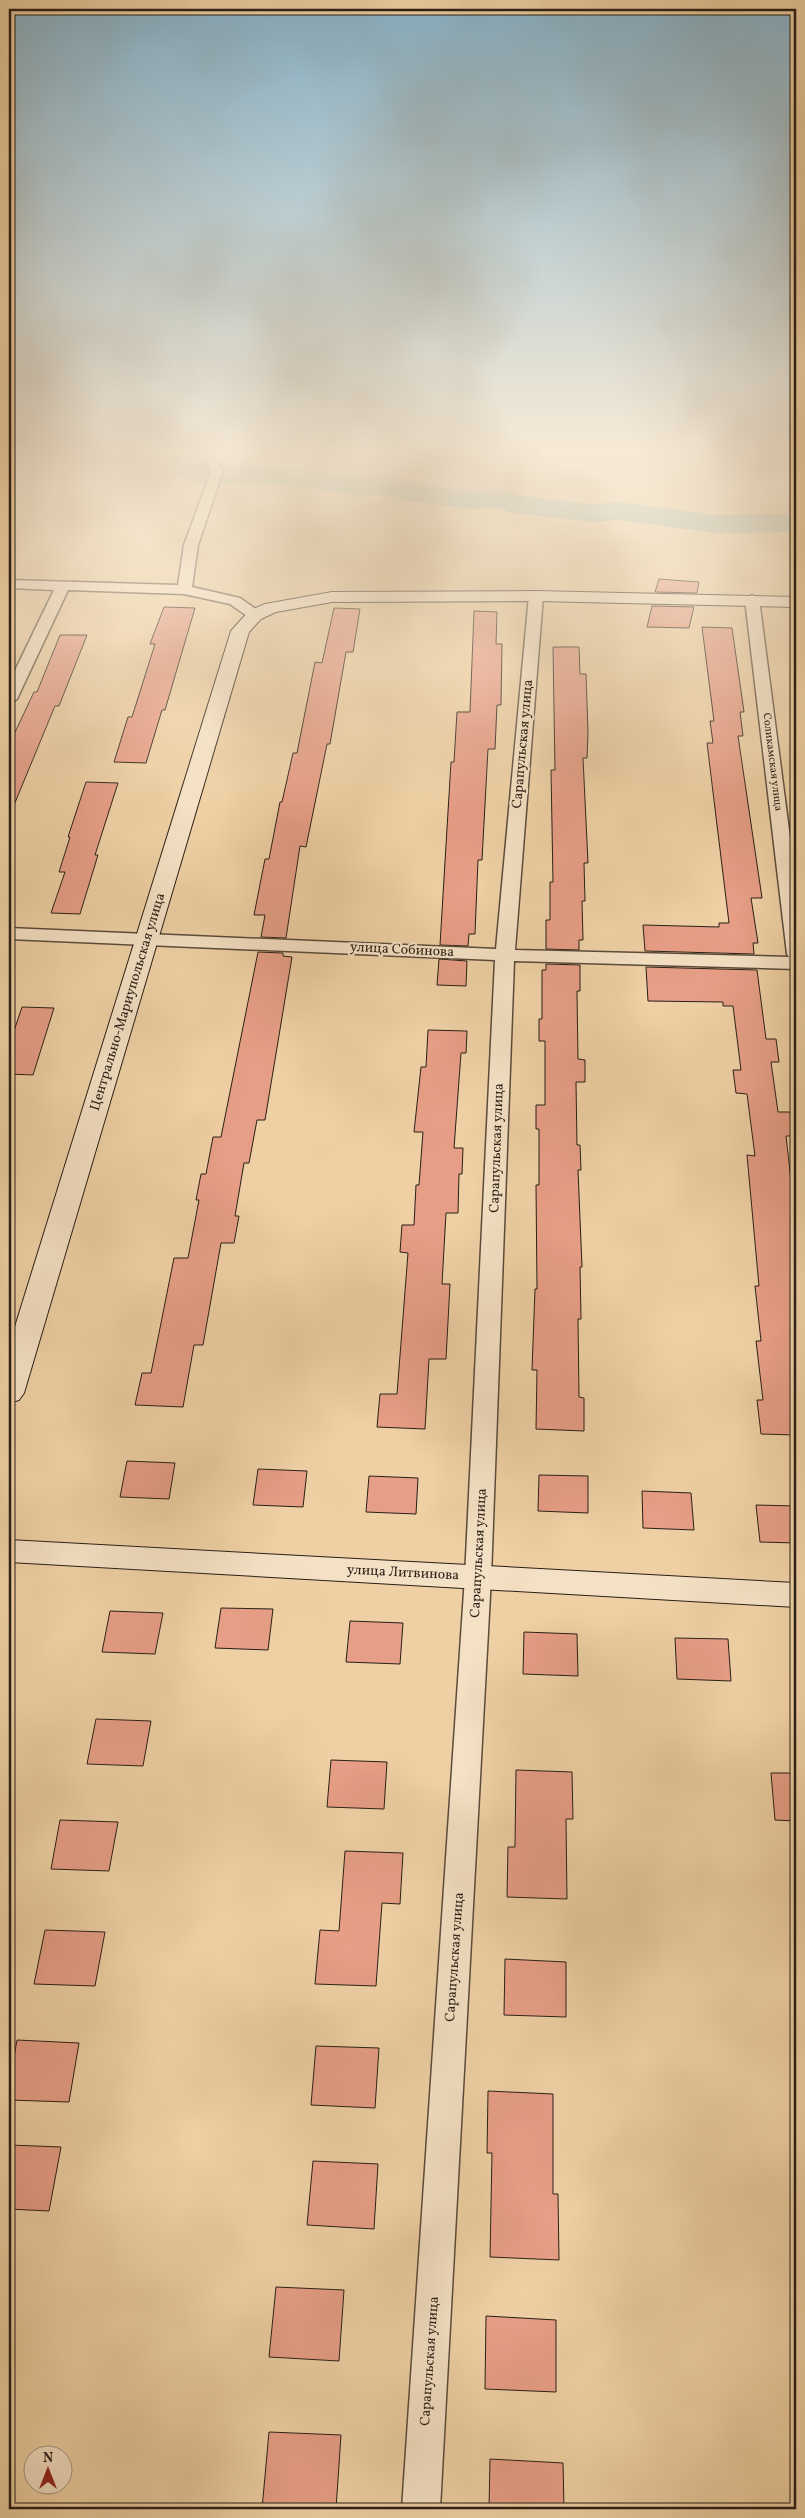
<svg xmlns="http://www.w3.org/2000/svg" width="805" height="2518" viewBox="0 0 805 2518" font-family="Vollkorn,serif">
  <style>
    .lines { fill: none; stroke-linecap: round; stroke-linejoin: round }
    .river { fill: #99b7a6; fill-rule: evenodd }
    .building { fill: #e79e86; stroke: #291f16 }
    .street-casing { stroke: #5a4b3a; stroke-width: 3 }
    .secondary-casing { stroke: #291f16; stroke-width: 2 }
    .street { fill: #f4e0c4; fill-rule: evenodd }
    .secondary { fill: #f4e0c4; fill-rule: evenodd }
    .labels { text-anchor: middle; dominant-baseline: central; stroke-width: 4.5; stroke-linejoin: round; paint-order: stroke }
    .far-street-label { font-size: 11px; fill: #291f16; stroke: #f4e0c4 }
    .street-label { font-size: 14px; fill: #291f16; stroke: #f4e0c4 }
  </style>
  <rect width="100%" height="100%" fill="#eed0a4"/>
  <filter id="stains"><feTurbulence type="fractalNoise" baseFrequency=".004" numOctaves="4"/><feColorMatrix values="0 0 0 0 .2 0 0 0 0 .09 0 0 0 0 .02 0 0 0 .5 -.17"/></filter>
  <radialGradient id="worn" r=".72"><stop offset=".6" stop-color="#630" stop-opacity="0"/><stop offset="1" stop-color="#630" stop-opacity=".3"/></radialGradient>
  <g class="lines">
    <polygon class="river" points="165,456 198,456 202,465 279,466 359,477 392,477 413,484 473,491 504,490 521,496 593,504 619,502 716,515 796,514 796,532 716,533 619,520 593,522 514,513 498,508 473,509 407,501 388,495 359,495 279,484 201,483 179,477"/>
  </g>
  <g class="building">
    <polygon points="659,579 699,582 697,593 655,592"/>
    <polygon points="652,606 694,607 689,628 647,627"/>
    <polygon points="164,607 195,608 165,710 162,710 146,763 114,762 128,717 132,717 155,644 150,644"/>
    <polygon points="334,608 360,609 353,652 346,652 330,744 327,744 306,847 300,846 286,938 261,937 265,915 254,915 265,859 269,859 280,802 282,802 293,753 297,753 315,662 322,663"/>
    <polygon points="474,611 497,612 496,644 502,644 501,705 497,705 495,749 488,749 482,860 478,860 475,934 469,934 468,946 440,945 451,762 454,762 457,712 470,712"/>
    <polygon points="702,627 732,628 744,712 740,712 743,736 738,736 762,898 751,898 758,943 753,943 754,954 645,951 643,925 719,927 719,923 729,923 707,743 713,743 710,721 714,721"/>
    <polygon points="60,635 87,635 59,706 55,706 9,817 9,745 34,692 37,692"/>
    <polygon points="553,647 579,647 580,674 586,674 588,733 587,758 583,758 588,863 584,863 585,901 582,901 583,940 579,940 579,950 546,949 546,920 550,920 550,882 553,882 551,770 555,770"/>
    <polygon points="86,782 118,783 95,855 98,855 80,914 51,913 65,872 59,872 70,837 68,837"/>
    <polygon points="258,952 283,953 283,956 292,957 265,1120 257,1120 249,1163 244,1163 235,1216 239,1216 234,1243 221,1243 203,1345 194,1345 183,1407 135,1405 142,1373 151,1373 174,1258 188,1258 199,1200 196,1200 201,1174 206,1174 213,1137 221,1137"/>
    <polygon points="439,959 467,961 466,986 437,985"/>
    <polygon points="546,964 580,965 580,991 577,991 578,1059 585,1060 585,1082 576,1082 577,1145 580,1145 581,1170 578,1170 582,1267 580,1267 581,1319 578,1319 579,1397 584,1398 584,1431 536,1429 537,1370 532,1370 535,1289 537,1289 536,1185 539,1185 539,1129 536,1129 536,1105 545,1105 545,1041 539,1041 539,1019 542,1019 542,970 546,970"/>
    <polygon points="646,967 757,970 766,1039 776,1039 779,1062 771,1062 778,1112 790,1112 794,1136 786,1136 796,1224 796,1435 761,1434 757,1400 763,1400 756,1341 761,1341 755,1286 759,1286 747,1155 755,1156 747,1094 736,1093 733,1070 741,1070 733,1006 723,1006 723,1002 648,1001"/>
    <polygon points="22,1007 54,1008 33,1075 9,1074 9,1046"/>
    <polygon points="428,1030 467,1031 466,1053 461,1053 454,1148 463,1148 462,1174 459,1174 458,1213 446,1213 442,1284 450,1284 446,1359 429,1359 425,1429 377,1427 380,1394 397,1394 408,1253 400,1252 402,1225 414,1225 416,1185 419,1185 423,1132 414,1132 421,1067 426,1067"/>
    <polygon points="127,1461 175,1463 169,1499 120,1497"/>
    <polygon points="258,1469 307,1471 303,1507 253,1505"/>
    <polygon points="539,1475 588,1476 588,1513 538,1511"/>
    <polygon points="369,1476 418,1478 416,1514 366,1512"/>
    <polygon points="642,1491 691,1493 694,1530 643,1528"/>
    <polygon points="756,1505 796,1506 796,1543 760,1542"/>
    <polygon points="221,1608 273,1609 268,1650 215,1648"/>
    <polygon points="110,1611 163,1613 155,1654 102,1652"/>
    <polygon points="350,1621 403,1623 400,1664 346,1662"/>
    <polygon points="524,1632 577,1634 578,1676 523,1674"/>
    <polygon points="675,1638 728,1639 731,1681 677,1679"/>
    <polygon points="96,1719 151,1721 143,1766 87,1764"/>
    <polygon points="331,1760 387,1762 384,1809 327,1807"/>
    <polygon points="516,1770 572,1772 573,1819 566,1819 567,1899 507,1897 508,1847 515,1847"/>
    <polygon points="771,1773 796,1773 796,1821 775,1820"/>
    <polygon points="60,1820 118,1822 109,1871 51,1869"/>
    <polygon points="345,1851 403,1853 400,1904 382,1903 376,1986 315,1984 320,1930 339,1931"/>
    <polygon points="45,1930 105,1932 95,1986 34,1984"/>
    <polygon points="505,1959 566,1962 566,2017 504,2015"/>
    <polygon points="17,2040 79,2043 69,2102 9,2100 9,2084"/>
    <polygon points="316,2046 379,2048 375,2108 311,2105"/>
    <polygon points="488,2091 553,2094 553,2194 558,2194 559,2260 490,2257 492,2153 487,2153"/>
    <polygon points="9,2145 61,2147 49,2211 9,2209"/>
    <polygon points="313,2161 378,2164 374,2229 307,2225"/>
    <polygon points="276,2287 344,2290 339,2361 269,2357"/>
    <polygon points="486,2316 556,2320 556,2392 485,2389"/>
    <polygon points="269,2432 341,2435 336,2509 262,2509"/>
    <polygon points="490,2459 563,2463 564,2509 489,2509"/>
  </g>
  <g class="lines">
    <defs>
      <g id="street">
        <polygon points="203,456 215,456 223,471 198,545 192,587 240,598 260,612 262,615 260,618 250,618 230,604 184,594 68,590 17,699 9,704 9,683 54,590 9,588 9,580 178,585 184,545 211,471"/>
        <polygon points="536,592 543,596 515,950 789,957 787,954 745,599 752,595 759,599 796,884 796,969 514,961 491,1577 440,2509 402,2509 465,1577 495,960 9,939 9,928 496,949 529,596"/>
      </g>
      <g id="secondary">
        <polygon points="536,591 796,597 796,607 536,601 332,602 276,612 261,619 249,632 24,1393 19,1400 9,1403 9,1346 231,631 249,611 265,604 332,592"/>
        <polygon points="9,1540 796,1583 796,1607 9,1562"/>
      </g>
    </defs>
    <use href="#street" class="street-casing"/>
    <use href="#secondary" class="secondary-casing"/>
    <use href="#street" class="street"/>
    <use href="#secondary" class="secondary"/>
  </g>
  <linearGradient id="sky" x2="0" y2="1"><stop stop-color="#88b5ce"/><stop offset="0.56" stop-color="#f7ead6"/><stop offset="1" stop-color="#f7ead6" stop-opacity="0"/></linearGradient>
  <rect width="805" height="808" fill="url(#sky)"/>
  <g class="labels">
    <g class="far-street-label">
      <text transform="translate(772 762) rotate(83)">Соликамская улица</text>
    </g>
    <g class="street-label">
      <text transform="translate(523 744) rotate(-85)">Сарапульская улица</text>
      <text transform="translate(402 950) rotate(3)">улица Собинова</text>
      <text transform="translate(128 1002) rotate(-73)">Центрально-Мариупольская улица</text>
      <text transform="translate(497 1148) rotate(-88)">Сарапульская улица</text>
      <text transform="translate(479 1553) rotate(-87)">Сарапульская улица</text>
      <text transform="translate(403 1573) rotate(3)">улица Литвинова</text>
      <text transform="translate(455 1957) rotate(-86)">Сарапульская улица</text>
      <text transform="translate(430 2361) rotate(-86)">Сарапульская улица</text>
    </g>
  </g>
  <rect width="805" height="2518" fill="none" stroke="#eed0a4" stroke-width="30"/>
  <rect x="10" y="10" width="785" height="2498" fill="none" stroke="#291f16" stroke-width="2.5"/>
  <rect x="15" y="15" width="775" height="2488" fill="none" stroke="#291f16"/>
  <g transform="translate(48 2470)"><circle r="24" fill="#f4e0c4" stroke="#a3937e"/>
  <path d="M0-4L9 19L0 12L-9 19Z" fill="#8f2418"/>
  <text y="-8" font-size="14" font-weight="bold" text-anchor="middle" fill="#291f16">N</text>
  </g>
  <rect width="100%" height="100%" filter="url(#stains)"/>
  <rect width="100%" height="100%" fill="url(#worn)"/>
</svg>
